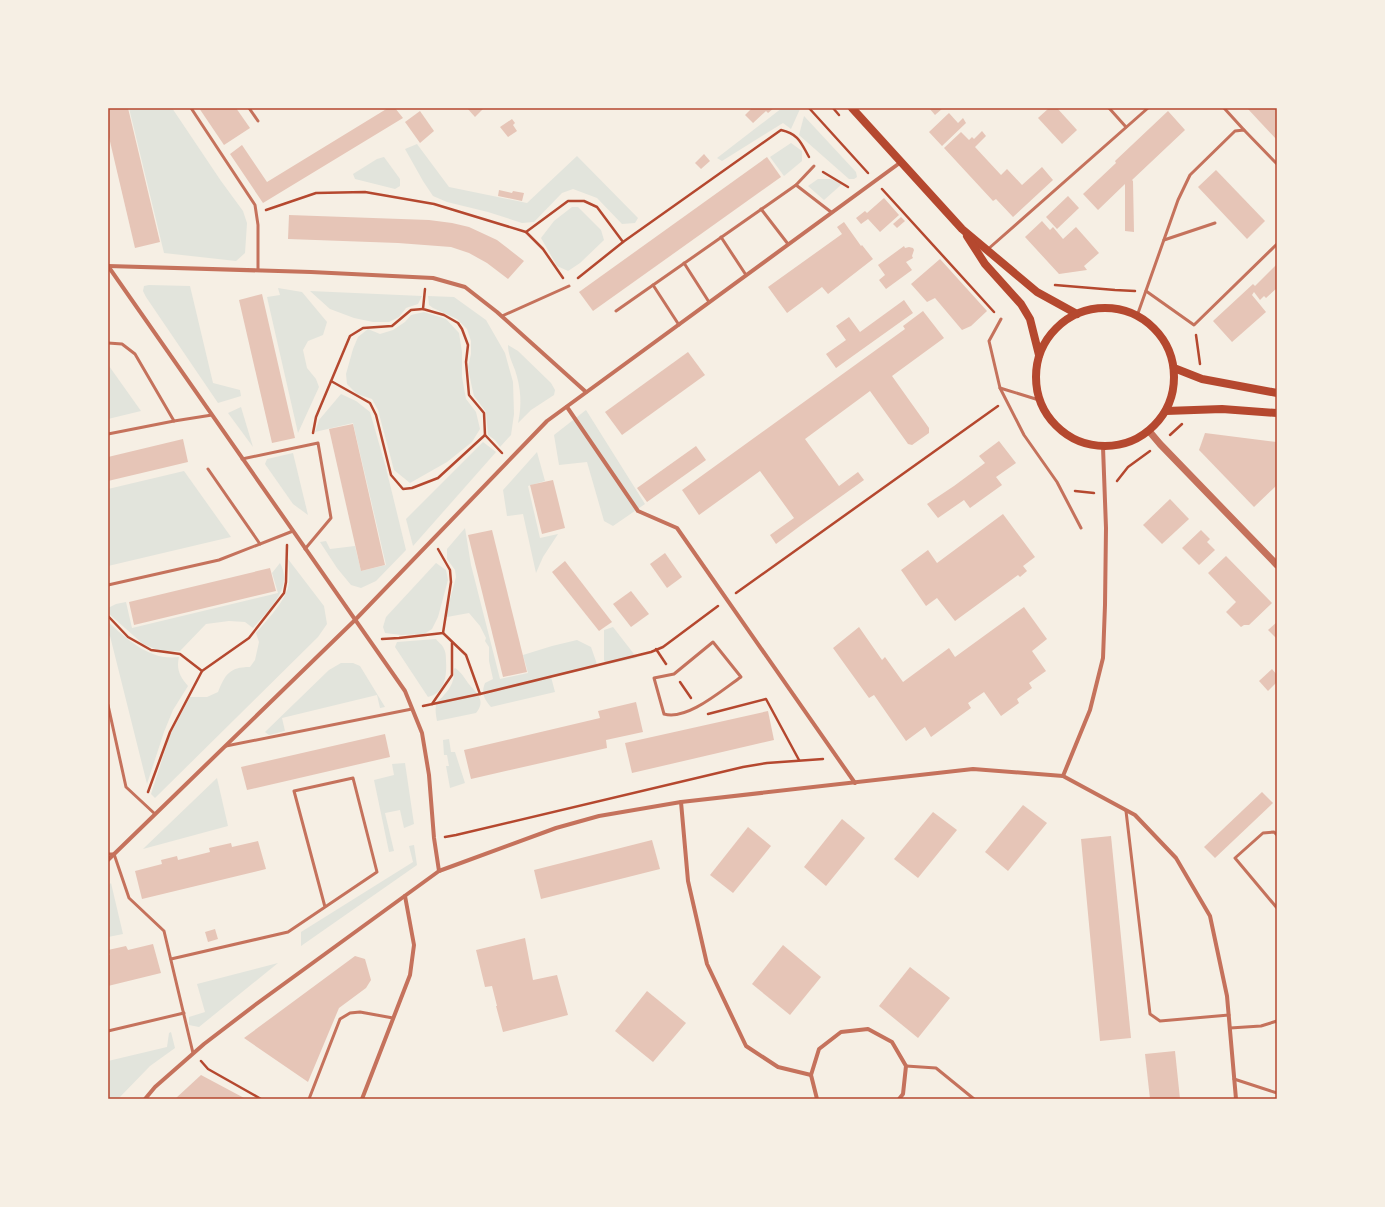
<svg xmlns="http://www.w3.org/2000/svg" width="1385" height="1207" viewBox="0 0 1385 1207" font-family="'Noto Sans',sans-serif">
  <style>
    .green { fill: #e2e4dc }
    .building { fill: #e6c5b7 }
    .lines { fill: none; stroke-linecap: round; stroke-linejoin: round }
    .path { stroke: #b5482f; stroke-width: 2.5 }
    .service { stroke: #c5725c; stroke-width: 3 }
    .minor { stroke: #c5725c; stroke-width: 4 }
    .tertiary { stroke: #c5725c; stroke-width: 7 }
    .secondary { stroke: #b5482f; stroke-width: 8 }
    .neatline { fill: none; stroke: #b5482f; stroke-width: 1.5 }
  </style>
  <rect width="100%" height="100%" fill="#f6efe4"/>
  <g class="green">
    <polygon points="129,108 172,108 221,181 243,211 247,223 245,253 236,261 164,253"/>
    <polygon points="782,108 800,109 791,129 783,123 722,161 717,158"/>
    <polygon points="804,116 856,172 857,177 854,179 849,179 799,135"/>
    <polygon points="791,143 802,151 802,161 784,176 770,157"/>
    <polygon points="417,144 449,187 527,203 577,156 638,218 635,223 622,224 597,198 573,189 562,193 534,222 522,223 488,212 447,202 433,196 423,181 405,149"/>
    <polygon points="384,157 400,179 400,186 395,189 355,179 353,174 377,159"/>
    <polygon points="818,179 831,179 842,184 824,200 808,186"/>
    <polygon points="572,207 578,207 601,230 604,240 580,263 568,271 557,266 541,238 554,221"/>
    <polygon points="149,285 190,286 213,383 240,390 241,396 218,403 146,297 143,291 144,286"/>
    <polygon points="278,288 302,292 327,322 323,335 308,341 303,350 307,368 316,379 319,387 298,433 267,297 280,295"/>
    <polygon points="310,291 422,296 418,304 406,308 399,317 389,322 373,322 354,318 330,309"/>
    <polygon points="428,296 454,297 486,320 505,353 513,382 514,414 511,435 500,447 495,440 488,435 486,412 474,396 471,383 468,367 471,354 471,341 467,329 457,319 433,308 429,305"/>
    <polygon points="424,312 446,319 459,333 462,352 462,377 466,399 476,412 480,429 472,442 447,462 410,483 394,470 378,410 372,399 357,394 347,384 346,374 353,349 358,337 368,329 380,334 393,330 405,322 411,315"/>
    <path d="M 508,345 L 518,351 L 551,383 L 555,390 L 554,395 L 531,410 L 518,423 C 522,405 521,388 515,370 C 512,362 508,354 508,345 Z"/>
    <polygon points="108,366 109,366 141,411 108,419"/>
    <polygon points="341,394 356,401 370,412 386,468 406,550 376,581 361,588 351,585 337,568 320,542 326,541 330,549 355,546 361,571 386,565 353,423 315,432 319,420"/>
    <polygon points="241,407 253,447 228,413"/>
    <polygon points="586,410 645,504 613,526 604,521 587,462 559,465 554,435"/>
    <polygon points="483,442 496,452 413,546 406,519"/>
    <polygon points="537,452 545,481 528,486 540,538 558,534 543,557 536,573 523,514 507,516 503,490"/>
    <polygon points="293,453 308,515 293,504 265,464 267,459"/>
    <polygon points="184,471 231,537 108,566 108,489"/>
    <path d="M 465,528 L 471,565 L 500,679 L 528,673 L 523,655 L 552,646 L 577,640 L 591,647 L 598,667 L 551,677 L 555,692 L 491,707 C 484,699 481,693 485,683 L 493,679 L 489,661 L 489,647 L 485,641 L 486,638 L 480,626 L 469,613 L 447,617 L 446,614 L 456,577 L 455,570 L 447,559 L 447,549 Z"/>
    <path d="M 288,559 L 324,606 L 327,624 L 318,637 L 155,798 L 151,794 L 170,735 L 190,697 L 207,697 L 218,692 C 225,675 229,667 250,667 L 255,660 L 259,642 L 256,633 C 266,621 279,608 286,593 C 291,584 289,568 288,559 Z"/>
    <path d="M 280,563 C 294,588 268,610 253,628 L 245,622 L 229,621 L 206,624 L 180,651 L 163,652 L 143,644 L 108,613 L 108,608 L 116,604 L 126,602 L 132,628 L 278,593 L 272,573 Z"/>
    <polygon points="436,563 446,570 448,580 438,617 432,629 424,634 401,635 385,633 383,627 386,617"/>
    <path d="M 108,622 C 128,640 150,661 179,657 C 176,669 180,677 188,686 L 173,710 L 164,732 L 147,784 L 110,636 L 108,635 Z"/>
    <polygon points="613,627 637,658 608,664 604,661 604,630"/>
    <path d="M 436,639 C 438,642 443,645 444,649 C 446,652 446,658 446,661 C 447,675 445,693 428,697 L 395,647 L 397,642 Z"/>
    <polygon points="341,663 353,663 360,666 385,707 380,708 377,695 282,718 285,731 269,735 265,732 329,670"/>
    <path d="M 455,668 C 461,672 464,677 468,683 C 476,693 487,700 476,713 L 437,721 C 436,716 435,710 436,705 C 437,701 441,699 444,695 C 451,688 455,679 454,669 Z"/>
    <polygon points="449,739 451,752 455,752 465,783 450,788 446,766 449,766 447,755 444,755 443,740"/>
    <polygon points="405,763 414,824 404,828 400,810 385,813 394,851 389,852 374,780 394,775 392,764"/>
    <polygon points="217,778 228,826 143,849"/>
    <polygon points="414,845 417,865 301,946 301,932 413,862 409,846"/>
    <polygon points="111,883 123,934 108,937 108,886"/>
    <polygon points="278,963 199,1027 189,1025 189,1017 205,1012 197,984"/>
    <polygon points="171,1032 175,1048 150,1066 118,1099 108,1099 108,1061 167,1047 169,1033"/>
  </g>
  <g class="building">
    <polygon points="108,108 128,108 160,242 135,248 108,133"/>
    <polygon points="199,108 236,108 250,128 224,145"/>
    <polygon points="388,108 395,108 403,118 263,203 230,154 242,145 267,182"/>
    <polygon points="467,108 484,108 475,117"/>
    <polygon points="752,108 774,108 768,113 766,111 753,123 745,115"/>
    <polygon points="929,108 943,108 935,115"/>
    <polygon points="1049,108 1057,108 1077,130 1062,144 1038,118"/>
    <polygon points="1247,108 1277,108 1277,140"/>
    <polygon points="420,111 434,131 420,143 405,122"/>
    <polygon points="1168,111 1185,130 1132,180 1133,181 1134,232 1125,231 1125,184 1098,210 1083,194 1116,163 1115,161"/>
    <polygon points="949,113 958,123 963,118 966,123 942,146 929,132"/>
    <polygon points="512,119 515,123 513,125 517,131 508,137 500,127"/>
    <polygon points="982,131 986,136 975,147 1001,175 1007,169 1022,185 1042,167 1053,180 1013,217 996,199 993,201 944,148 961,132 969,140 972,137 974,139"/>
    <polygon points="704,154 710,161 701,169 695,163"/>
    <polygon points="767,157 781,177 593,311 579,292"/>
    <polygon points="1216,170 1265,221 1247,239 1198,187"/>
    <polygon points="499,190 512,193 513,191 524,193 522,201 498,196"/>
    <polygon points="1068,196 1079,208 1057,229 1046,217"/>
    <polygon points="884,198 899,215 880,232 868,219 861,224 856,218 865,211 867,213"/>
    <polygon points="289,215 429,220 452,223 469,227 497,240 524,261 508,279 487,263 469,253 451,247 398,243 288,239"/>
    <polygon points="901,217 905,221 897,228 893,224"/>
    <polygon points="1042,221 1050,230 1053,227 1063,239 1076,227 1099,253 1084,266 1087,270 1059,274 1025,237"/>
    <polygon points="844,222 861,246 862,245 873,259 828,294 822,287 787,313 768,287 842,234 837,227"/>
    <polygon points="904,246 905,248 909,247 913,248 914,250 912,256 913,258 906,262 912,270 886,289 879,280 885,275 878,265"/>
    <polygon points="940,259 987,311 971,326 962,330 935,298 927,302 911,284"/>
    <polygon points="1277,264 1277,288 1266,298 1264,296 1260,300 1254,292 1252,295 1266,312 1232,342 1213,321 1253,284 1255,286"/>
    <polygon points="262,294 295,438 272,443 239,300"/>
    <polygon points="904,300 913,313 836,368 826,354 846,340 836,326 849,317 860,332"/>
    <polygon points="923,311 944,338 892,376 929,428 929,433 912,445 908,444 870,391 805,439 839,486 858,472 864,480 800,526 776,544 770,535 794,518 760,471 699,515 682,490 905,329 903,326"/>
    <polygon points="688,352 705,375 622,435 605,412"/>
    <polygon points="353,424 385,565 361,571 329,429"/>
    <polygon points="1205,433 1277,442 1277,485 1254,507 1199,450"/>
    <polygon points="183,439 188,462 108,481 108,457"/>
    <polygon points="999,441 1016,463 996,477 1002,485 970,508 964,500 938,518 927,504 954,486 985,463 979,456"/>
    <polygon points="696,446 706,460 647,502 637,488"/>
    <polygon points="553,480 565,528 542,534 530,485"/>
    <polygon points="1170,499 1189,519 1162,544 1143,525"/>
    <polygon points="1003,514 1035,557 1023,566 1027,571 1020,577 1018,575 955,621 937,598 926,606 901,570 928,550 937,563"/>
    <polygon points="492,530 527,672 503,677 468,535"/>
    <polygon points="1201,530 1210,539 1207,542 1215,550 1199,565 1182,548"/>
    <polygon points="665,553 682,577 667,588 650,564"/>
    <polygon points="1226,556 1272,603 1249,625 1244,625 1241,627 1226,612 1236,602 1208,573"/>
    <polygon points="565,561 612,622 599,631 552,572"/>
    <polygon points="270,568 276,591 134,625 129,602"/>
    <polygon points="631,591 649,614 631,627 613,604"/>
    <polygon points="1024,607 1047,639 1032,651 1046,671 1029,683 1032,688 1017,699 1019,703 1001,716 984,692 968,703 971,708 931,737 925,727 906,741 874,695 869,698 833,648 859,627 882,660 885,657 903,682 949,648 955,657"/>
    <polygon points="1277,622 1277,639 1268,630"/>
    <polygon points="1272,669 1277,675 1277,682 1268,691 1259,681"/>
    <polygon points="636,702 643,732 606,740 607,748 471,779 464,750 600,718 598,711"/>
    <polygon points="768,711 774,740 632,773 625,743"/>
    <polygon points="385,734 390,757 247,790 241,767"/>
    <polygon points="1262,792 1273,803 1215,858 1204,847"/>
    <polygon points="1023,805 1047,823 1008,871 985,852"/>
    <polygon points="933,812 957,830 918,878 894,859"/>
    <polygon points="842,819 865,838 826,886 804,867"/>
    <polygon points="748,827 771,846 733,893 710,875"/>
    <polygon points="1111,836 1131,1038 1100,1041 1081,839"/>
    <polygon points="652,840 660,869 541,899 534,870"/>
    <polygon points="258,841 266,869 142,899 135,871 162,864 161,860 177,856 178,860 210,852 209,848 231,843 232,847"/>
    <polygon points="215,929 218,939 208,942 205,932"/>
    <polygon points="525,938 533,980 557,975 568,1015 503,1032 496,1006 497,1006 492,986 485,987 476,950"/>
    <polygon points="153,944 161,973 108,986 108,955 110,955 108,950 126,946 128,950"/>
    <polygon points="783,945 821,977 790,1015 752,984"/>
    <polygon points="355,956 365,959 371,980 366,988 339,1008 308,1082 244,1038"/>
    <polygon points="910,967 950,998 918,1038 879,1006"/>
    <polygon points="647,991 686,1023 653,1062 615,1031"/>
    <polygon points="1175,1051 1180,1099 1150,1099 1145,1054"/>
    <polygon points="201,1075 246,1099 175,1099"/>
  </g>
  <g class="lines">
    <g class="path">
      <polyline points="809,108 868,173"/>
      <polyline points="833,108 839,115"/>
      <polyline points="823,172 848,187"/>
      <polyline points="882,189 994,312"/>
      <polyline points="266,210 316,193 365,192 434,204 526,232 543,249 563,278"/>
      <polyline points="526,232 568,201 584,201 597,207 623,242 578,278"/>
      <path d="M 623,242 L 781,130 C 799,134 801,143 809,157"/>
      <polyline points="1055,285 1115,290 1135,291"/>
      <polyline points="425,289 423,309 444,315 458,323 462,329 468,345 466,362 469,395 484,413 485,435 502,453"/>
      <polyline points="1196,335 1200,364"/>
      <polyline points="331,381 370,403 376,415 391,475 403,489 412,488 438,478 485,435"/>
      <polyline points="313,433 316,417 350,336 363,328 392,326 411,310 423,309"/>
      <polyline points="1170,435 1182,424"/>
      <polyline points="1117,481 1128,467 1150,451"/>
      <polyline points="1075,491 1094,493"/>
      <polyline points="736,593 998,406"/>
      <polyline points="108,616 128,637 151,650 180,654 202,671"/>
      <polyline points="382,639 399,638 443,633 451,582 450,570 438,549"/>
      <polyline points="656,649 666,664"/>
      <polyline points="680,682 691,698"/>
      <polyline points="480,694 651,652 663,647 718,606"/>
      <polyline points="432,704 452,675 452,643"/>
      <polyline points="423,706 480,694 466,655 443,633"/>
      <polyline points="708,714 766,699 799,760"/>
      <polyline points="148,792 170,732 202,671 249,638 284,593 286,582 287,545"/>
      <polyline points="445,837 456,835 743,767 767,763 823,759"/>
      <polyline points="201,1061 208,1069 261,1099"/>
    </g>
    <g class="service">
      <polyline points="191,108 255,205 258,225 258,270"/>
      <polyline points="249,108 258,121"/>
      <polyline points="1109,108 1126,127"/>
      <polyline points="1224,108 1244,130"/>
      <polyline points="796,185 814,166"/>
      <polyline points="761,209 788,244"/>
      <polyline points="721,237 746,275"/>
      <polyline points="1164,240 1215,223"/>
      <polyline points="987,250 1148,108"/>
      <polyline points="684,263 709,302"/>
      <polyline points="653,285 679,325"/>
      <polyline points="1146,291 1194,325 1277,244"/>
      <polyline points="616,311 796,185 831,212"/>
      <polyline points="502,316 569,286"/>
      <polyline points="1137,316 1178,200 1190,175 1235,131 1244,130 1277,164"/>
      <polyline points="1001,319 989,341 1000,388 1024,435 1057,482 1081,528"/>
      <polyline points="108,343 122,344 135,354 174,421 108,434"/>
      <polyline points="1000,388 1039,400"/>
      <polyline points="174,421 212,415"/>
      <polyline points="242,459 318,443 331,518 305,549"/>
      <polyline points="208,469 260,544"/>
      <polyline points="108,585 219,560 293,531"/>
      <path d="M 713,642 L 741,677 C 722,690 687,721 664,714 L 654,678 L 674,674 Z"/>
      <polyline points="108,705 126,787 155,814"/>
      <polyline points="226,746 412,709"/>
      <polyline points="1126,811 1150,1014 1160,1021 1229,1015"/>
      <polyline points="1277,835 1274,832 1263,833 1235,858 1277,908"/>
      <polyline points="108,854 114,854 129,898 164,931 193,1053"/>
      <polyline points="171,959 288,932 377,872 353,778 294,791 325,907"/>
      <polyline points="1230,1028 1261,1026 1277,1021"/>
      <polyline points="108,1031 184,1013"/>
      <polyline points="906,1066 936,1068 974,1099"/>
      <polyline points="1234,1079 1277,1093"/>
      <polyline points="309,1099 340,1019 350,1013 360,1012 393,1018"/>
    </g>
    <g class="minor">
      <polyline points="108,266 405,691 422,733 429,775 434,838 439,871"/>
      <polyline points="108,266 311,272 433,278 465,287 497,312 586,392"/>
      <polyline points="567,407 638,511 677,528 855,783"/>
      <polyline points="1063,776 1090,710 1103,658 1105,605 1106,528 1103,447"/>
      <polyline points="681,802 688,881 707,964 746,1046 778,1067 811,1075"/>
      <polyline points="108,860 355,620 547,421 901,162"/>
      <polyline points="145,1099 155,1087 204,1044 255,1005 439,871 556,828 599,816 681,802 973,769 1063,776 1135,815 1176,858 1210,916 1227,996 1236,1099"/>
      <polyline points="362,1099 410,975 414,945 405,896"/>
      <polyline points="817,1099 811,1075 819,1049 841,1032 868,1029 892,1042 906,1066 903,1094 899,1099"/>
    </g>
    <polyline class="tertiary" points="1149,431 1160,444 1277,565"/>
    <g class="secondary">
      <polyline points="852,108 962,229 1037,292 1077,314"/>
      <polyline points="967,236 985,264 1021,304 1030,319 1039,355"/>
      <circle cx="1105" cy="377" r="69"/>
      <polyline points="1174,368 1202,379 1277,393"/>
      <polyline points="1166,411 1222,409 1277,413"/>
    </g>
  </g>
  <rect width="1385" height="1207" fill="none" stroke="#f6efe4" stroke-width="218"/>
  <rect x="109" y="109" width="1167" height="989" class="neatline"/>
</svg>
